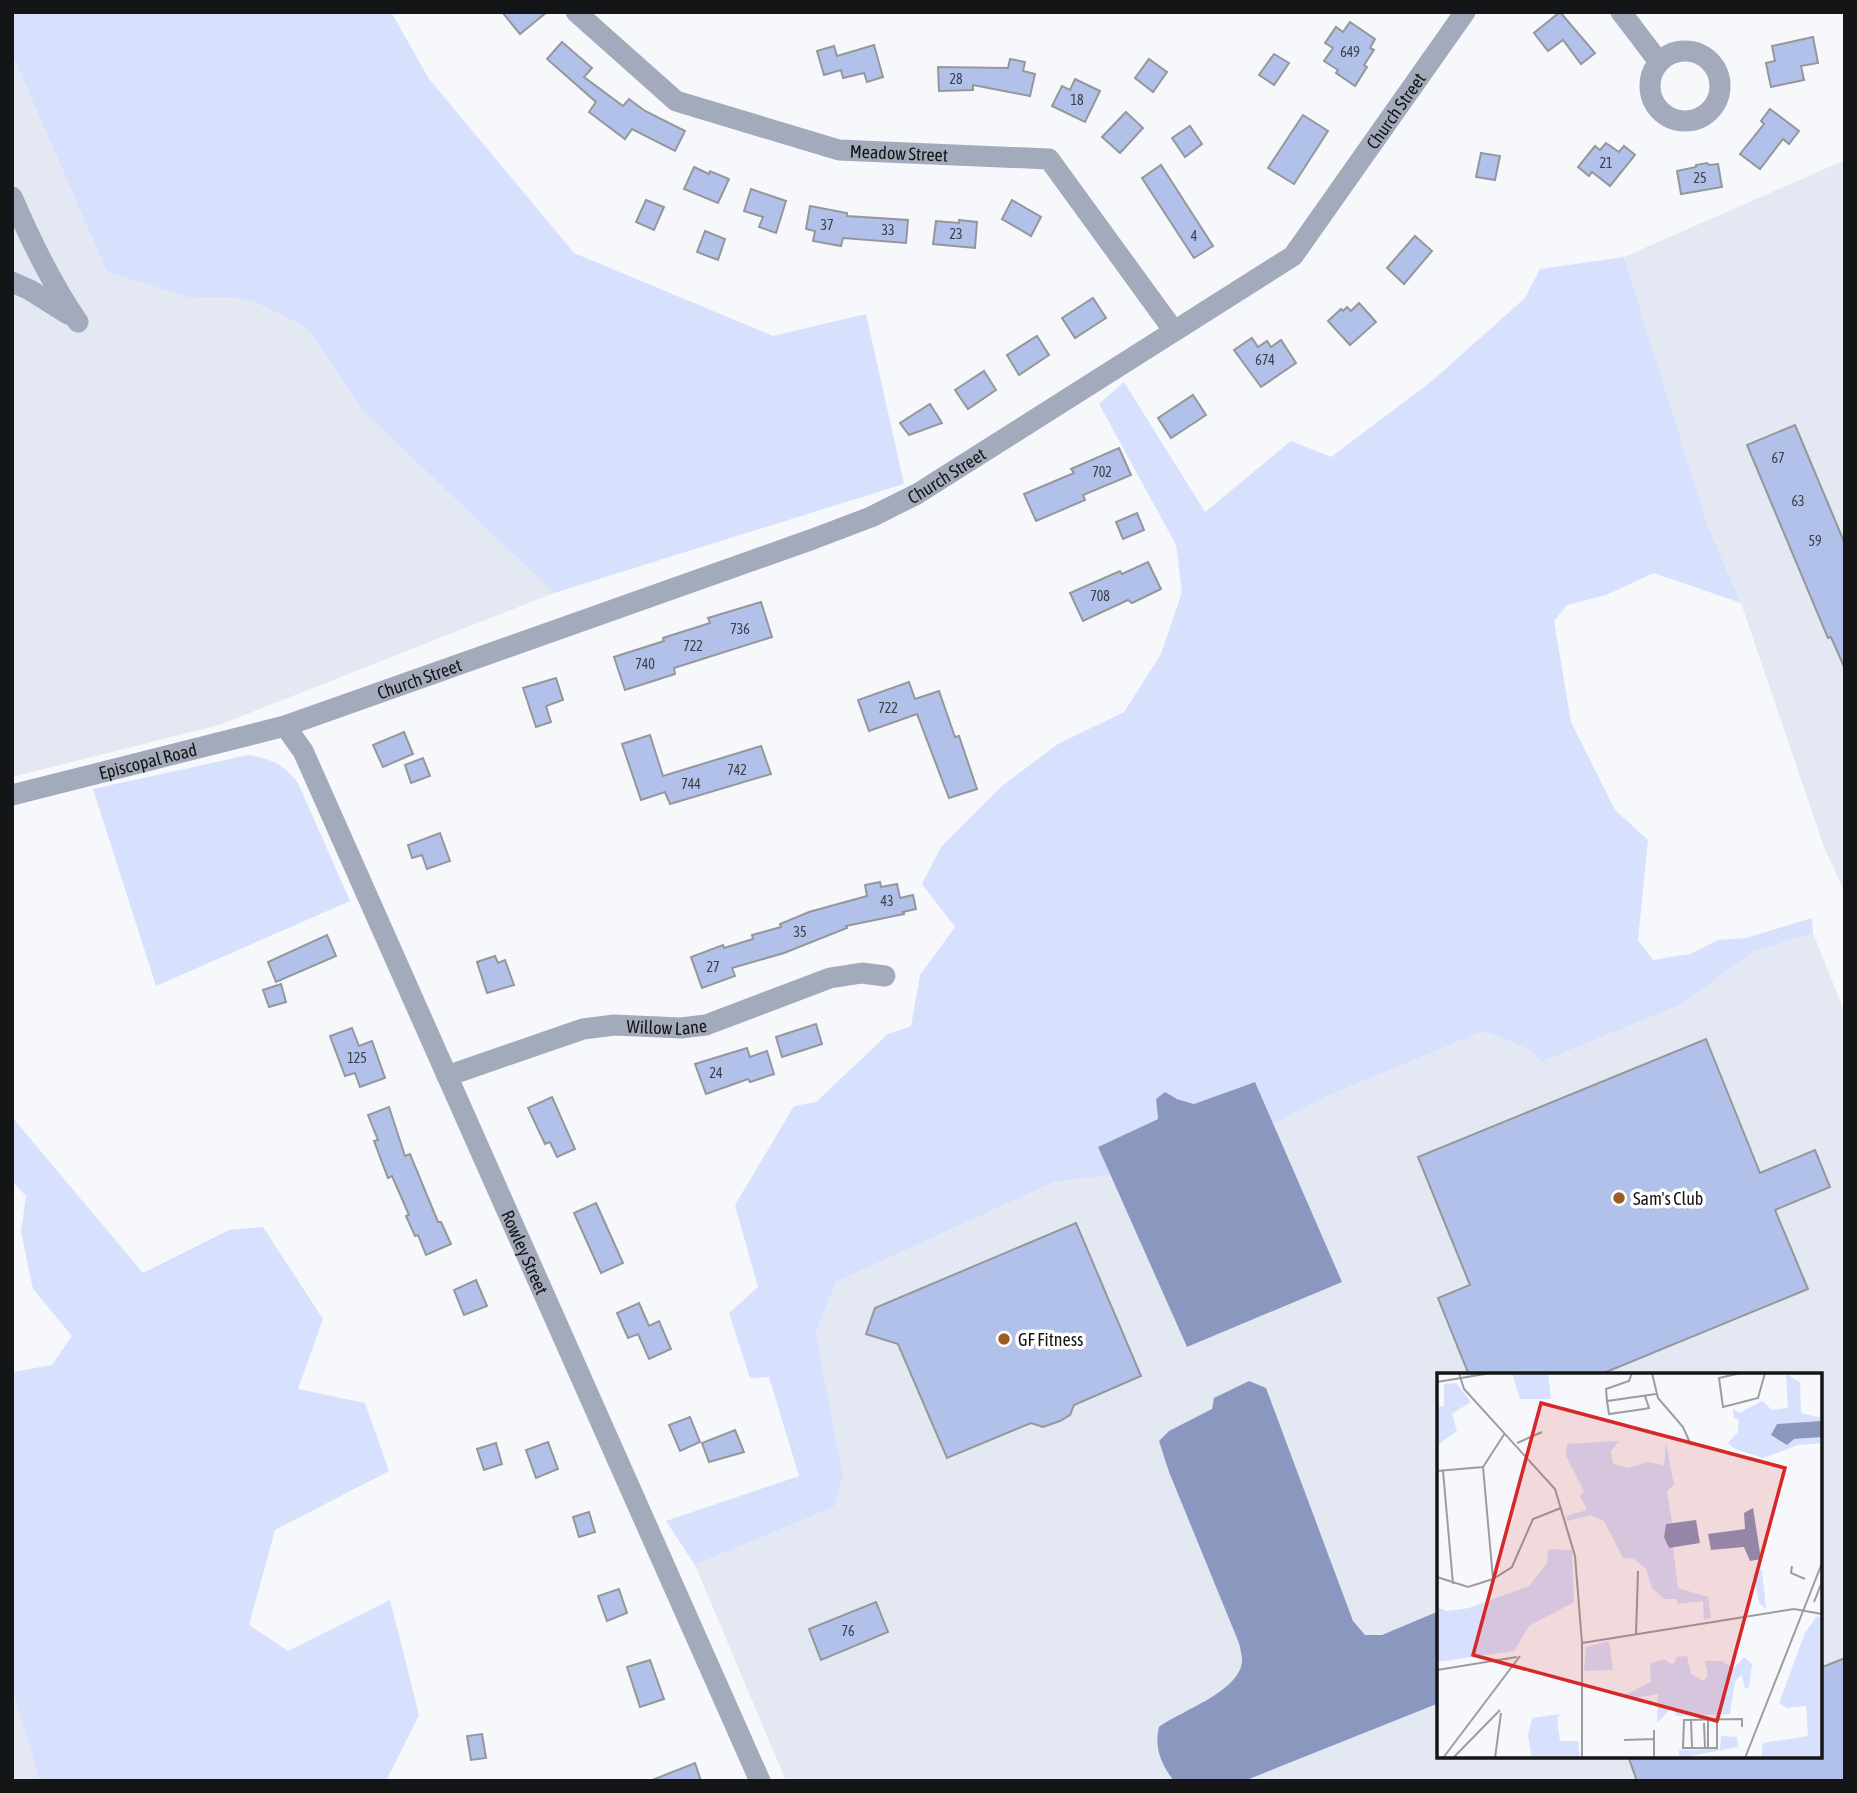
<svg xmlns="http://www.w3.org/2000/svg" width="1857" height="1793" viewBox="0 0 1857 1793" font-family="'Asap Condensed',sans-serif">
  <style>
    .built { fill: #e4e8f3; fill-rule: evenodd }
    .green { fill: #d7e1fd }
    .water { fill: #8a97be }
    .building { fill: #b2c1ea; stroke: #95979b; stroke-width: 2 }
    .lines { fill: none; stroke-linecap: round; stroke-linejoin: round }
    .minor { stroke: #a3aabc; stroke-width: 21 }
    .poi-dot { fill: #9b5d23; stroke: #fff; stroke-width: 2.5 }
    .labels { text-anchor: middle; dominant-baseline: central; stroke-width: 7; stroke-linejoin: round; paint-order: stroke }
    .number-label { font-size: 14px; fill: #3c404b }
    .street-label { font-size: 18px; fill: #141516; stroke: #fff }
    .poi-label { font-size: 18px; fill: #141516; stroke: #fff; text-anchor: start }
    .inset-road { fill: none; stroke: #9c9da0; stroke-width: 2 }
    .view { fill: #d62828; fill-opacity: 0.15; stroke: #d62828; stroke-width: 3.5 }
    .inset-edge { fill: none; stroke: #141516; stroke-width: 3.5 }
  </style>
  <rect width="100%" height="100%" fill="#f6f8fc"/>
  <g class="built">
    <polygon points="12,54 107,272 190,298 228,297 252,301 306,327 365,413 554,593 219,725 12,777"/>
    <polygon points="1845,160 1845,893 1824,847 1741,603 1708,526 1624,257"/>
    <path d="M 1813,933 L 1845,1013 L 1845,1781 L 786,1781 L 695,1565 L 834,1507 L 843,1476 L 816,1333 L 836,1282 L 1054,1182 L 1110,1175 L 1187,1347 L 1341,1282 L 1273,1124 L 1325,1097 L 1484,1031 L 1530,1050 L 1541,1062 L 1680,1005 L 1753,952 ZM 1439,1375 L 1820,1375 L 1820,1756 L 1439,1756 Z"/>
    <polygon points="12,1690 40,1781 12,1781"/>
  </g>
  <g class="green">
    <polygon points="12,12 391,12 429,79 574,253 773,336 866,314 904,484 554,593 365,413 306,327 252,301 228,297 190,298 107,272 12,54"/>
    <polygon points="1624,257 1708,526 1741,603 1654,573 1606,595 1567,605 1554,621 1571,722 1615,810 1648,840 1638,940 1653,960 1690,954 1718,940 1746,938 1812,918 1813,933 1753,952 1680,1005 1541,1062 1530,1050 1484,1031 1325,1097 1273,1124 1255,1082 1194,1104 1177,1099 1156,1100 1158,1119 1098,1147 1110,1175 1054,1182 836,1282 816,1333 843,1476 834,1507 695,1565 666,1521 799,1476 769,1377 750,1378 729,1313 758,1287 735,1205 794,1106 816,1102 888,1034 911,1026 920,975 955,927 922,884 941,847 1002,786 1058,744 1124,712 1161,654 1182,592 1176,545 1099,404 1124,382 1205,512 1291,441 1331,457 1432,381 1525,298 1540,269"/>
    <path d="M 248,755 C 271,758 284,765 298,783 L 350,901 L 156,986 L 93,789 Z"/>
    <polygon points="12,1117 143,1273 229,1230 263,1227 323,1319 298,1389 365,1403 389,1471 275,1530 249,1625 288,1651 390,1600 419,1715 386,1781 40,1781 12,1690 12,1372 52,1365 72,1336 33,1289 21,1232 26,1196 12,1181"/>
  </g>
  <g class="water">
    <polygon points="1255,1082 1342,1282 1187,1347 1098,1147 1158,1119 1156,1099 1165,1092 1177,1099 1194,1104"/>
    <path d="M 1249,1381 L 1266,1388 L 1353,1621 L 1365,1635 L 1382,1635 L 1439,1611 L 1439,1703 L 1244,1781 L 1174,1781 C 1161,1764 1154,1748 1159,1727 C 1180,1711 1242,1691 1242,1660 C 1242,1655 1240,1648 1239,1643 L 1169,1472 L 1159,1441 L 1169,1431 L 1212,1409 L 1214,1398 Z"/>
  </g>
  <g class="building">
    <polygon points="502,12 547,12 520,34"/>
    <polygon points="1560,12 1595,53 1581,64 1563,40 1548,51 1534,33"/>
    <polygon points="1350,22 1375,39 1370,48 1374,50 1364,65 1367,67 1355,86 1336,73 1338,70 1324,61 1333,48 1325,43 1336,27 1343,32"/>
    <polygon points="1813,37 1818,63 1801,66 1804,80 1771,87 1766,63 1775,61 1772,46"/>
    <polygon points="562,42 592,68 584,77 623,106 629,99 645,111 685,131 675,151 632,129 625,139 589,112 596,102 547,59"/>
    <polygon points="874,45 883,77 867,82 864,73 843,78 841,70 824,75 817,51 834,46 837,56"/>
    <polygon points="1274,54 1289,63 1274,85 1259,75"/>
    <polygon points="1010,59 1025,62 1023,71 1035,74 1030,96 973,85 973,90 939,91 938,67 1008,68"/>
    <polygon points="1149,59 1167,72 1153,92 1135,78"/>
    <polygon points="1075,79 1100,91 1085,122 1052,106 1062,86 1070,90"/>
    <polygon points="1770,109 1799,131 1789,144 1783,139 1760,169 1740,154 1764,124 1761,121"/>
    <polygon points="1126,112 1143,128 1120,153 1102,137"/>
    <polygon points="1303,115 1328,131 1294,184 1268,168"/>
    <polygon points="1190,126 1202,144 1185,157 1172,138"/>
    <polygon points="1606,143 1619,152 1624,146 1635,155 1610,186 1592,172 1589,176 1578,167 1595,146 1600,150"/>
    <polygon points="1481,153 1500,156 1495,180 1476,177"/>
    <polygon points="1707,163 1709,165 1718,164 1722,187 1681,194 1677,171 1696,167 1696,165"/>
    <polygon points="1161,165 1213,246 1194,258 1142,178"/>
    <polygon points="694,167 709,174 710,171 729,179 718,203 684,189"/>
    <polygon points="751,189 786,201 776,233 759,227 763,217 744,211"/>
    <polygon points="646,200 664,207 654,230 636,222"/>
    <polygon points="1012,200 1041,217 1031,236 1002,219"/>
    <polygon points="810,206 847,213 847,216 908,220 906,243 843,238 841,246 813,241 815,231 806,229"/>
    <polygon points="959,220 977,222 975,248 933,244 936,221 959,223"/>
    <polygon points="705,231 725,239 718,260 697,252"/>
    <polygon points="1415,236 1432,251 1404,284 1387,268"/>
    <polygon points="1093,298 1106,318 1075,338 1062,318"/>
    <polygon points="1359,303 1376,322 1350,345 1328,321 1341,309 1343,311 1347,307 1351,311"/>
    <polygon points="1037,336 1049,355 1019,375 1007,355"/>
    <polygon points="1252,338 1258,347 1267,341 1271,347 1281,340 1296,363 1261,387 1234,350"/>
    <polygon points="984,371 996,390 968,409 955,390"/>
    <polygon points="1193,395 1206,415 1171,438 1158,418"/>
    <polygon points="930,404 942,423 909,435 900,423"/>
    <polygon points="1795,425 1845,544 1845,669 1831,637 1828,638 1747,445"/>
    <polygon points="1119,448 1131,475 1083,495 1085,500 1036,521 1024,494 1074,473 1071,469"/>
    <polygon points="1137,513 1144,530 1123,539 1116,522"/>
    <polygon points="1148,562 1161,589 1132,603 1128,600 1083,621 1070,593 1120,571 1122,574"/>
    <polygon points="761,602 772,637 674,668 675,674 625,690 614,657 664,641 663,638 710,623 708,618"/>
    <polygon points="556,678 563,700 546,706 551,722 536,727 523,688"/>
    <polygon points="909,682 915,699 939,691 955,737 959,736 977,789 949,798 917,714 869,731 858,700"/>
    <polygon points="404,732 413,754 383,767 373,745"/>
    <polygon points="650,735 663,776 761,746 771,774 670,804 665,792 641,800 622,744"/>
    <polygon points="423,758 430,776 411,783 405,765"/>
    <polygon points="440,833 450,861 427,869 422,855 412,858 408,845"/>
    <polygon points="880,882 881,887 897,884 900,898 913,895 916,909 903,912 904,914 846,926 847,928 784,953 732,968 735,976 702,988 691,957 723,945 724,948 753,939 752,935 781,927 780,924 809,912 867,896 865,885"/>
    <polygon points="327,935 336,956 276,982 268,962"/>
    <polygon points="495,956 498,963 505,960 514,985 487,993 477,962"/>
    <polygon points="281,984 286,1002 269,1007 263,990"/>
    <polygon points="816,1024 822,1044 782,1057 776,1037"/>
    <polygon points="352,1028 359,1046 372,1041 385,1078 360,1087 355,1073 345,1076 330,1036"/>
    <polygon points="1706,1039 1760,1173 1815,1150 1830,1187 1775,1210 1808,1289 1599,1375 1469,1375 1438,1298 1470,1285 1418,1157"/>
    <polygon points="747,1048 750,1057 767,1051 774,1074 750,1082 748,1079 706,1094 695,1064"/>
    <polygon points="552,1097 575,1149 557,1157 550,1142 545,1144 528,1108"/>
    <polygon points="389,1107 405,1156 410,1154 438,1222 441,1222 451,1244 426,1255 418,1235 415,1236 406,1216 409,1215 392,1176 388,1178 374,1141 378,1140 368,1115"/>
    <polygon points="596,1203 623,1263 601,1273 574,1213"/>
    <polygon points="1076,1223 1141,1376 1074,1405 1070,1415 1060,1421 1043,1427 1031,1423 947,1458 898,1344 866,1334 875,1308"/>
    <polygon points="476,1280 487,1306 464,1315 454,1290"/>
    <polygon points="639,1303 649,1326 659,1321 671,1349 649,1359 638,1334 628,1338 617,1313"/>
    <polygon points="690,1417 700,1442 680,1451 669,1425"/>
    <polygon points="735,1430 744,1452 709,1462 702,1443"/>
    <polygon points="548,1442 558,1469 536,1478 526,1450"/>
    <polygon points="496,1443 502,1464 484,1470 477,1449"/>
    <polygon points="589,1512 595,1532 579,1537 573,1517"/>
    <polygon points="619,1589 627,1613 607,1621 598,1596"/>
    <polygon points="876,1602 888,1632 821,1660 809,1629"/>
    <polygon points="1845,1658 1845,1781 1637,1781 1628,1756 1820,1756 1820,1668"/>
    <polygon points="650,1660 664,1699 640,1707 627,1667"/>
    <polygon points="482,1734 486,1758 471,1760 467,1736"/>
    <polygon points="695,1763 701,1781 653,1781 652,1780"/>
  </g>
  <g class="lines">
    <g class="minor">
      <path id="s1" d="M 576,12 L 676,101 L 839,150 L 1049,159 L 1174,331"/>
      <polyline points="1621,12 1659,62"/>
      <circle cx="1685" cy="86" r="35"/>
      <path d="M 12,197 C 31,241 51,283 78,322"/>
      <polyline points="12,282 30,290 68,314"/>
      <path id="s2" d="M 285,726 L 303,751 L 760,1781"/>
      <path id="s3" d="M 12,795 L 285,726 L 813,539 L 871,517 L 917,494 L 1293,256 L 1465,12"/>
      <path id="s4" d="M 447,1076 L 583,1029 L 614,1025 L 681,1028 L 706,1025 L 830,978 L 862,973 L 885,976"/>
    </g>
  </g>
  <g class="poi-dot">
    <circle cx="1619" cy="1198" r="7"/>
    <circle cx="1004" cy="1339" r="7"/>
  </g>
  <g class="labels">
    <g class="number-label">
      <text x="1350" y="52">649</text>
      <text x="956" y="79">28</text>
      <text x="1077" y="100">18</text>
      <text x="1606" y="163">21</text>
      <text x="1700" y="178">25</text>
      <text x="827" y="225">37</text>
      <text x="888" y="230">33</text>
      <text x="956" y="234">23</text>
      <text x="1194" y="236">4</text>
      <text x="1265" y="360">674</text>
      <text x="1778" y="458">67</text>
      <text x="1102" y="472">702</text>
      <text x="1798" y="501">63</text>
      <text x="1815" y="541">59</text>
      <text x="1100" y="596">708</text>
      <text x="740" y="629">736</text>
      <text x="693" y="646">722</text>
      <text x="645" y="664">740</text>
      <text x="888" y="708">722</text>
      <text x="737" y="770">742</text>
      <text x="691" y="784">744</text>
      <text x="887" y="901">43</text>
      <text x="800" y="932">35</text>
      <text x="713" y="967">27</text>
      <text x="357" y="1058">125</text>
      <text x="716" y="1073">24</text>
      <text x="848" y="1631">76</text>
    </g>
    <g class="street-label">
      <text stroke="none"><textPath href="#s3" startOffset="1578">Church Street</textPath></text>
      <text stroke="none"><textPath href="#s1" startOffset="364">Meadow Street</textPath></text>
      <text stroke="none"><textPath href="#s3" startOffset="990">Church Street</textPath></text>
      <text stroke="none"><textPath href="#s3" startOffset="424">Church Street</textPath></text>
      <text stroke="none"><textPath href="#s3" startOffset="140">Episcopal Road</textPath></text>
      <text stroke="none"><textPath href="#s4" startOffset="228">Willow Lane</textPath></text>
      <text stroke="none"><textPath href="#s2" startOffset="579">Rowley Street</textPath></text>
    </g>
    <g class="poi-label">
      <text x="1633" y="1198">Sam's Club</text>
      <text x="1018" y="1339">GF Fitness</text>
    </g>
  </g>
  <g transform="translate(1437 1373)">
    <rect width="385" height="385" fill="#f6f8fc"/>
    <path d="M 75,0 L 111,0 L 114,26 L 83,26 ZM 349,1 L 363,9 L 364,40 L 385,45 L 385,70 L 361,72 L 326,85 L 298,76 L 291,70 L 301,59 L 302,47 L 297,45 L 296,35 L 302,40 L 325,28 L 335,37 L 351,35 ZM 19,10 L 34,29 L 15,41 L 20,58 L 0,72 L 0,34 L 7,33 L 7,11 ZM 182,68 L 174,78 L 176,91 L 192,95 L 210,89 L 227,92 L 229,70 L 237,112 L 230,118 L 235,150 L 229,151 L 227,164 L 232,175 L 236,174 L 241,215 L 271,224 L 274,245 L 267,247 L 266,228 L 241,231 L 239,226 L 227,226 L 215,215 L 209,196 L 197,186 L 186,185 L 167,148 L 153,142 L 131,148 L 129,143 L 150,137 L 143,123 L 147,118 L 129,83 L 130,71 ZM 111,176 L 135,177 L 137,229 L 92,253 L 77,278 L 0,289 L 0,234 L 10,238 L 32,235 L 92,213 L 110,190 ZM 321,195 L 325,197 L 329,236 L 322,230 L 316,201 ZM 380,243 L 385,245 L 385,385 L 324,385 L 326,370 L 371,363 L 369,333 L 350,335 L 342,330 L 368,260 ZM 172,268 L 176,297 L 147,298 L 149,274 ZM 250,283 L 254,301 L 266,308 L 271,303 L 268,288 L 285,288 L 297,295 L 307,284 L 315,291 L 312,314 L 308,316 L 305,302 L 298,308 L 293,341 L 240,343 L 235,334 L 220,350 L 221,321 L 193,326 L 188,322 L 214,309 L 213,291 L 227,286 L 236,292 L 240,284 ZM 123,341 L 120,346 L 123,368 L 141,368 L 143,385 L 95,385 L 91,363 L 95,345 ZM 284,363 L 300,364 L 301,374 L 242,385 L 242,377 L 283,376 Z" fill="#d7e1fd"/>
    <path d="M 385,48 L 385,64 L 357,66 L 350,72 L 334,62 L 340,51 ZM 316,135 L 324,186 L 313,188 L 307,174 L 274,177 L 271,161 L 308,156 L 307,140 ZM 259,147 L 263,170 L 232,175 L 227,164 L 229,151 Z" fill="#8a97be"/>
    <path class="inset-road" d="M 22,0 L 27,16 L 118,116 L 138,183 L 145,270 L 145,385M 195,0 L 192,8 L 169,16 L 170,28 L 219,21M 215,0 L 221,25 L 246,54 L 254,72M 304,0 L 282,5 L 286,34 L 321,25 L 328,0M 0,9 L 54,0M 170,28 L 172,41 L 207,36 L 212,35 L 208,23M 80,70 L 105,59M 46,94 L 56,206M 0,98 L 46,94 L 68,60M 6,98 L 16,211M 355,193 L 354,200 L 368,206M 0,204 L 31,214 L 56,206 L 75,194 L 96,146 L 124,135M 377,229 L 385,209M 199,261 L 201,198M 145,270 L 357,236 L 385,241M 0,297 L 80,284M 280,346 L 280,375 L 246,375 L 247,347 L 305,346 L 305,354M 254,347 L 255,375M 271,347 L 271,375M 267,350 L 268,375M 217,357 L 217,385M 187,367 L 217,366M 6,385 L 83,283M 16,385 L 63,337M 58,385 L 64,340M 308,385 L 385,190"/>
    <path class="view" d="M 104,30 L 348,95 L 280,348 L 36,282 Z"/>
    <rect width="385" height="385" class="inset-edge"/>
  </g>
  <rect width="1857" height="1793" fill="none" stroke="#141516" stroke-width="28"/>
</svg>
